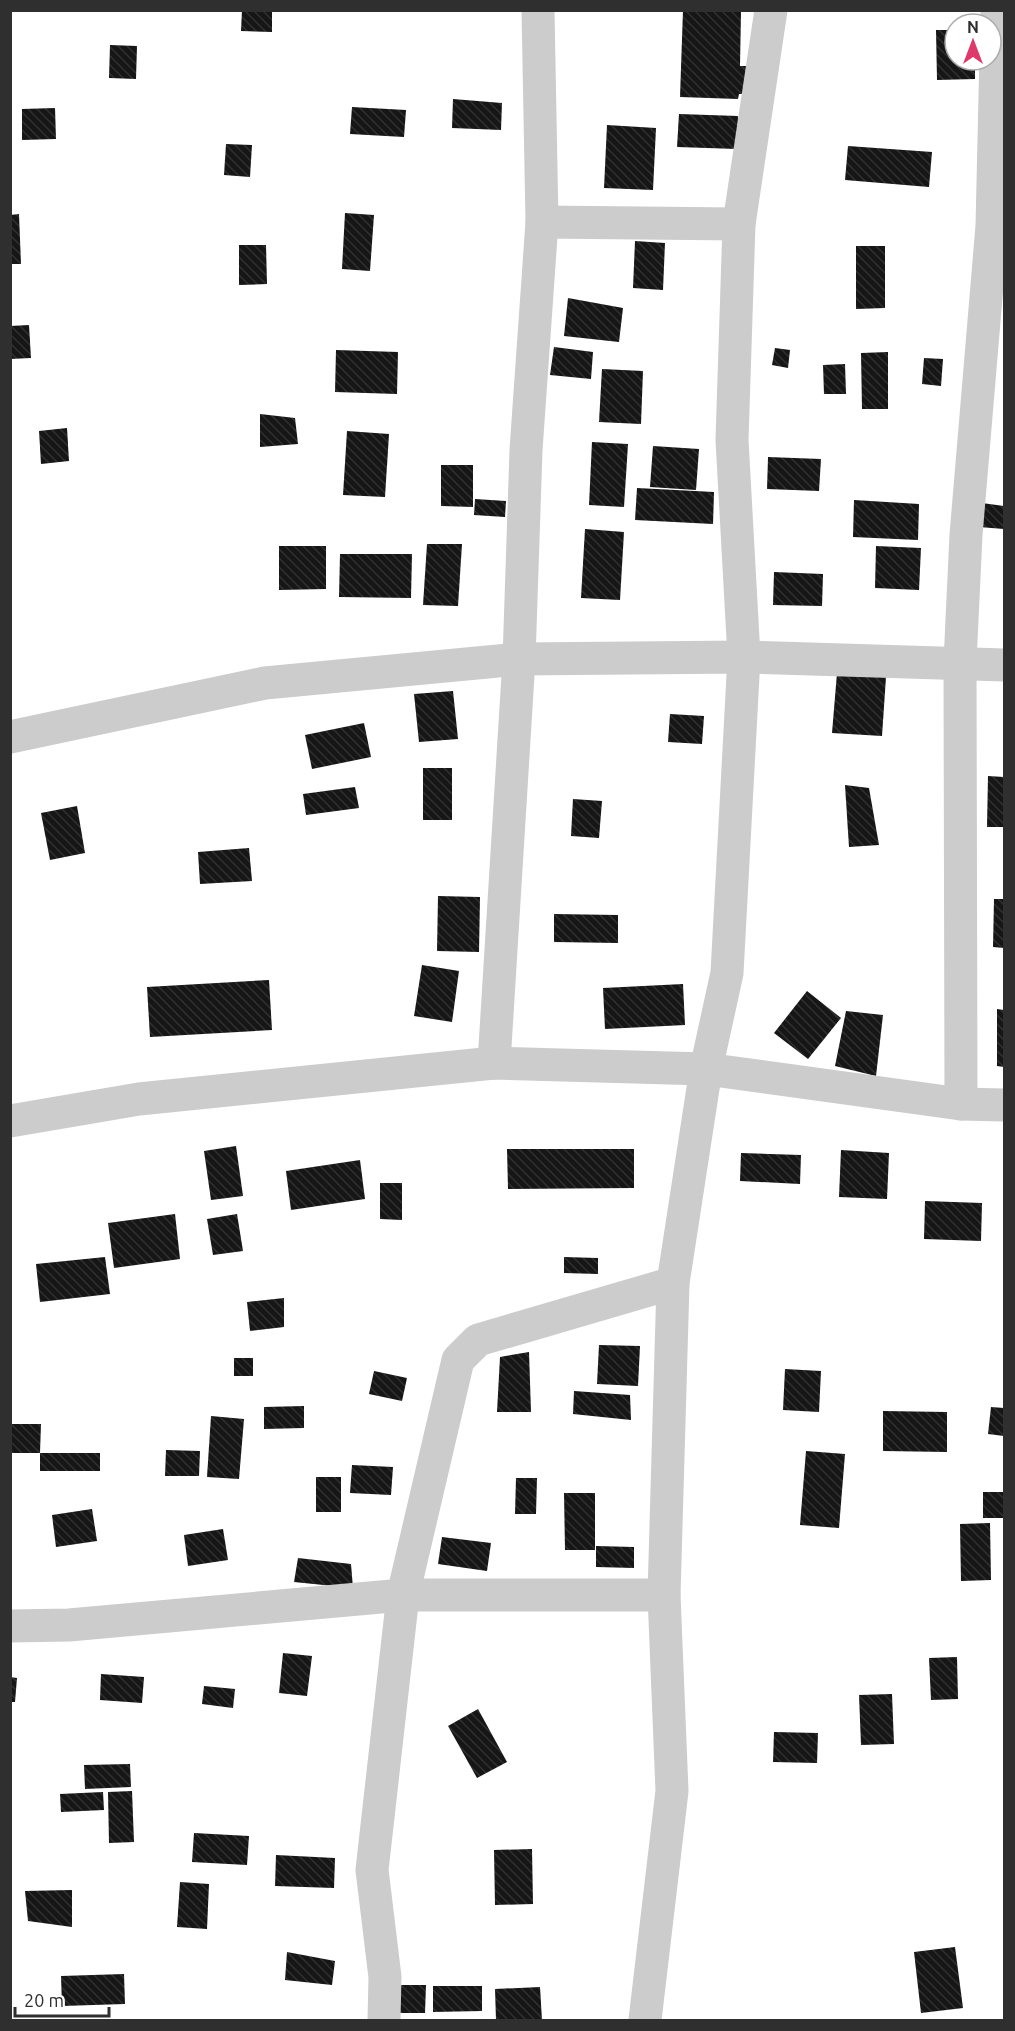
<svg xmlns="http://www.w3.org/2000/svg" width="1015" height="2031" viewBox="0 0 1015 2031" font-family="Ubuntu,sans-serif">
  <style>
    .building { fill: url(#building-back-hatch) }
    .lines { fill: none; stroke-linecap: round; stroke-linejoin: round }
    .minor { stroke: #ccc; stroke-width: 33 }
  </style>
  <defs>
    <pattern id="building-back-hatch" width="6" height="6" patternUnits="userSpaceOnUse" patternTransform="scale(1.5)"><rect width="6" height="6" fill="#161616"/><path d="M-1 5l2 2M0 0l6 6M5-1l2 2" fill="none" stroke="#303030"/></pattern>
  </defs>
  <rect width="100%" height="100%" fill="#fff"/>
  <g class="building">
    <polygon points="242,10 272,10 272,32 241,31"/>
    <polygon points="683,10 741,12 740,66 752,66 751,94 739,94 738,99 680,97"/>
    <polygon points="936,30 955,30 955,60 975,60 975,79 937,80"/>
    <polygon points="110,45 137,46 136,79 109,78"/>
    <polygon points="453,99 502,103 501,130 452,128"/>
    <polygon points="352,107 406,110 404,137 350,134"/>
    <polygon points="55,108 56,139 22,140 22,109"/>
    <polygon points="679,114 738,116 737,149 677,147"/>
    <polygon points="607,125 656,128 653,190 604,188"/>
    <polygon points="226,144 252,145 250,177 224,175"/>
    <polygon points="848,146 932,152 929,187 845,180"/>
    <polygon points="345,213 374,215 370,271 342,269"/>
    <polygon points="19,214 21,264 10,264 10,215"/>
    <polygon points="635,241 665,243 663,290 633,288"/>
    <polygon points="239,245 266,245 267,284 239,285"/>
    <polygon points="856,246 885,246 885,308 856,309"/>
    <polygon points="568,298 623,308 619,342 564,336"/>
    <polygon points="29,325 31,358 10,359 10,326"/>
    <polygon points="554,347 593,352 591,379 550,375"/>
    <polygon points="775,348 790,350 788,368 772,365"/>
    <polygon points="336,350 398,352 397,394 335,392"/>
    <polygon points="888,352 888,409 862,409 861,353"/>
    <polygon points="924,358 943,359 941,386 922,384"/>
    <polygon points="845,364 846,394 824,394 823,365"/>
    <polygon points="602,369 643,371 641,424 599,422"/>
    <polygon points="260,414 295,418 298,444 260,447"/>
    <polygon points="67,428 69,461 41,464 39,431"/>
    <polygon points="347,431 389,434 385,497 343,495"/>
    <polygon points="592,442 628,444 624,507 589,505"/>
    <polygon points="653,446 699,449 696,490 650,487"/>
    <polygon points="768,457 821,459 819,491 767,489"/>
    <polygon points="441,465 473,465 473,507 441,506"/>
    <polygon points="637,488 714,492 713,524 635,520"/>
    <polygon points="475,499 506,501 505,517 474,515"/>
    <polygon points="854,500 919,504 918,540 853,537"/>
    <polygon points="982,503 1004,506 1004,529 979,527"/>
    <polygon points="585,529 624,532 620,600 581,598"/>
    <polygon points="427,544 462,544 458,606 423,605"/>
    <polygon points="279,546 326,546 326,589 279,590"/>
    <polygon points="876,546 921,548 919,590 875,588"/>
    <polygon points="340,554 412,554 411,598 339,597"/>
    <polygon points="774,572 823,574 822,606 773,605"/>
    <polygon points="837,673 886,677 882,736 832,733"/>
    <polygon points="453,691 458,739 419,742 414,694"/>
    <polygon points="670,714 704,716 702,744 668,742"/>
    <polygon points="364,723 371,757 312,769 305,735"/>
    <rect x="423" y="768" width="29" height="52"/>
    <polygon points="988,776 1004,777 1004,827 987,827"/>
    <polygon points="845,785 869,788 879,845 849,847"/>
    <polygon points="355,787 359,808 306,815 303,794"/>
    <polygon points="573,799 602,801 599,838 571,836"/>
    <polygon points="77,806 85,853 50,860 41,813"/>
    <polygon points="249,848 252,881 200,884 198,852"/>
    <polygon points="438,896 480,897 479,952 437,951"/>
    <polygon points="994,899 1004,899 1004,948 993,947"/>
    <polygon points="554,914 618,915 618,943 554,942"/>
    <polygon points="422,965 459,971 452,1022 414,1016"/>
    <polygon points="269,980 272,1030 150,1037 147,987"/>
    <polygon points="683,984 685,1025 605,1029 603,988"/>
    <polygon points="807,991 841,1018 808,1059 774,1033"/>
    <polygon points="997,1009 1004,1010 1004,1067 997,1066"/>
    <polygon points="846,1011 883,1015 876,1076 835,1066"/>
    <polygon points="236,1146 243,1196 211,1200 204,1151"/>
    <polygon points="507,1149 634,1149 634,1188 508,1189"/>
    <polygon points="841,1150 889,1153 887,1199 839,1197"/>
    <polygon points="741,1153 801,1155 800,1184 740,1181"/>
    <polygon points="360,1160 365,1199 291,1210 286,1171"/>
    <polygon points="380,1183 402,1183 402,1220 380,1219"/>
    <polygon points="925,1201 982,1203 981,1241 924,1239"/>
    <polygon points="175,1214 180,1259 114,1268 108,1223"/>
    <polygon points="237,1214 243,1251 213,1255 207,1219"/>
    <polygon points="105,1257 110,1294 40,1302 36,1264"/>
    <polygon points="564,1257 598,1258 598,1274 564,1273"/>
    <polygon points="284,1298 284,1327 250,1331 247,1302"/>
    <polygon points="599,1345 640,1346 638,1386 597,1384"/>
    <polygon points="529,1352 531,1412 497,1412 500,1357"/>
    <rect x="234" y="1358" width="19" height="18"/>
    <polygon points="785,1369 821,1371 819,1412 783,1410"/>
    <polygon points="374,1371 407,1378 402,1401 369,1394"/>
    <polygon points="574,1391 630,1395 631,1420 573,1414"/>
    <polygon points="304,1406 304,1428 264,1429 264,1407"/>
    <polygon points="991,1407 1004,1408 1004,1436 988,1434"/>
    <polygon points="883,1411 947,1412 947,1452 883,1451"/>
    <polygon points="211,1416 244,1419 239,1479 207,1477"/>
    <polygon points="10,1424 41,1424 40,1453 100,1453 100,1471 40,1471 40,1453 10,1453"/>
    <polygon points="166,1450 200,1451 199,1476 165,1476"/>
    <polygon points="806,1451 845,1454 839,1528 800,1525"/>
    <polygon points="352,1465 393,1467 391,1495 350,1493"/>
    <rect x="316" y="1477" width="25" height="35"/>
    <polygon points="516,1478 537,1478 536,1514 515,1514"/>
    <rect x="983" y="1492" width="21" height="26"/>
    <polygon points="564,1493 595,1493 595,1550 565,1550"/>
    <polygon points="92,1509 97,1541 56,1547 52,1515"/>
    <polygon points="990,1523 991,1580 961,1581 960,1524"/>
    <polygon points="223,1529 228,1560 188,1566 184,1535"/>
    <polygon points="442,1537 491,1543 487,1571 438,1564"/>
    <polygon points="596,1546 634,1547 634,1568 596,1567"/>
    <polygon points="298,1558 351,1564 353,1588 294,1582"/>
    <polygon points="283,1653 312,1656 307,1696 279,1693"/>
    <polygon points="957,1657 958,1699 931,1700 929,1658"/>
    <polygon points="101,1674 144,1677 142,1703 100,1700"/>
    <polygon points="10,1677 17,1678 15,1702 10,1702"/>
    <polygon points="204,1686 235,1689 233,1708 202,1704"/>
    <polygon points="892,1694 894,1744 861,1745 859,1695"/>
    <polygon points="478,1709 507,1762 477,1778 448,1726"/>
    <polygon points="774,1732 818,1733 817,1763 773,1762"/>
    <polygon points="130,1764 131,1787 85,1789 84,1765"/>
    <polygon points="132,1791 134,1842 109,1843 108,1792"/>
    <polygon points="103,1792 104,1810 61,1812 60,1794"/>
    <polygon points="194,1833 249,1836 247,1865 192,1862"/>
    <polygon points="532,1849 533,1904 495,1905 494,1850"/>
    <polygon points="276,1855 335,1858 334,1888 275,1886"/>
    <polygon points="180,1882 209,1884 207,1929 177,1927"/>
    <polygon points="72,1890 72,1927 28,1921 25,1891"/>
    <polygon points="955,1947 963,2008 921,2013 914,1952"/>
    <polygon points="287,1952 335,1961 332,1985 285,1980"/>
    <polygon points="124,1974 125,2004 62,2006 61,1976"/>
    <polygon points="398,1985 426,1985 425,2013 398,2013"/>
    <polygon points="433,1986 482,1986 482,2011 433,2012"/>
    <polygon points="540,1987 542,2020 496,2020 495,1989"/>
  </g>
  <g class="lines">
    <g class="minor">
      <polyline points="542,222 739,224"/>
      <polyline points="10,737 265,683 519,659 744,657 1004,665"/>
      <polyline points="494,1063 519,659 526,450 542,222 538,10"/>
      <polyline points="961,1104 960,662 966,535 992,226 997,10"/>
      <polyline points="10,1121 139,1099 494,1063 706,1069 961,1104 1004,1105"/>
      <polyline points="10,1626 69,1625 403,1595 664,1595"/>
      <polyline points="384,2020 385,1977 372,1870 403,1595 458,1360 478,1340 673,1283"/>
      <polyline points="645,2020 672,1791 664,1595 673,1283 706,1069 727,973 744,657 732,440 739,224 771,10"/>
    </g>
  </g>
  <rect width="1015" height="2031" fill="none" stroke="#2f2f2f" stroke-width="24"/>
  <g transform="translate(973 42)"><circle r="28" fill="#ffffff" stroke="#acacac" stroke-width="1.5"/>
  <path d="M0-4.5L10 22L0 15L-10 22Z" fill="#de3968"/>
  <text y="-9" font-size="16" font-weight="bold" text-anchor="middle" fill="#2f2f2f">N</text>
  </g>
  <path d="M15 2007v9h94v-9" fill="none" stroke="#2f2f2f" stroke-width="3"/>
  <text x="24" y="2007" font-size="18" fill="#2f2f2f" stroke="#ffffff" stroke-width="4.5" paint-order="stroke">20 m</text>
</svg>
